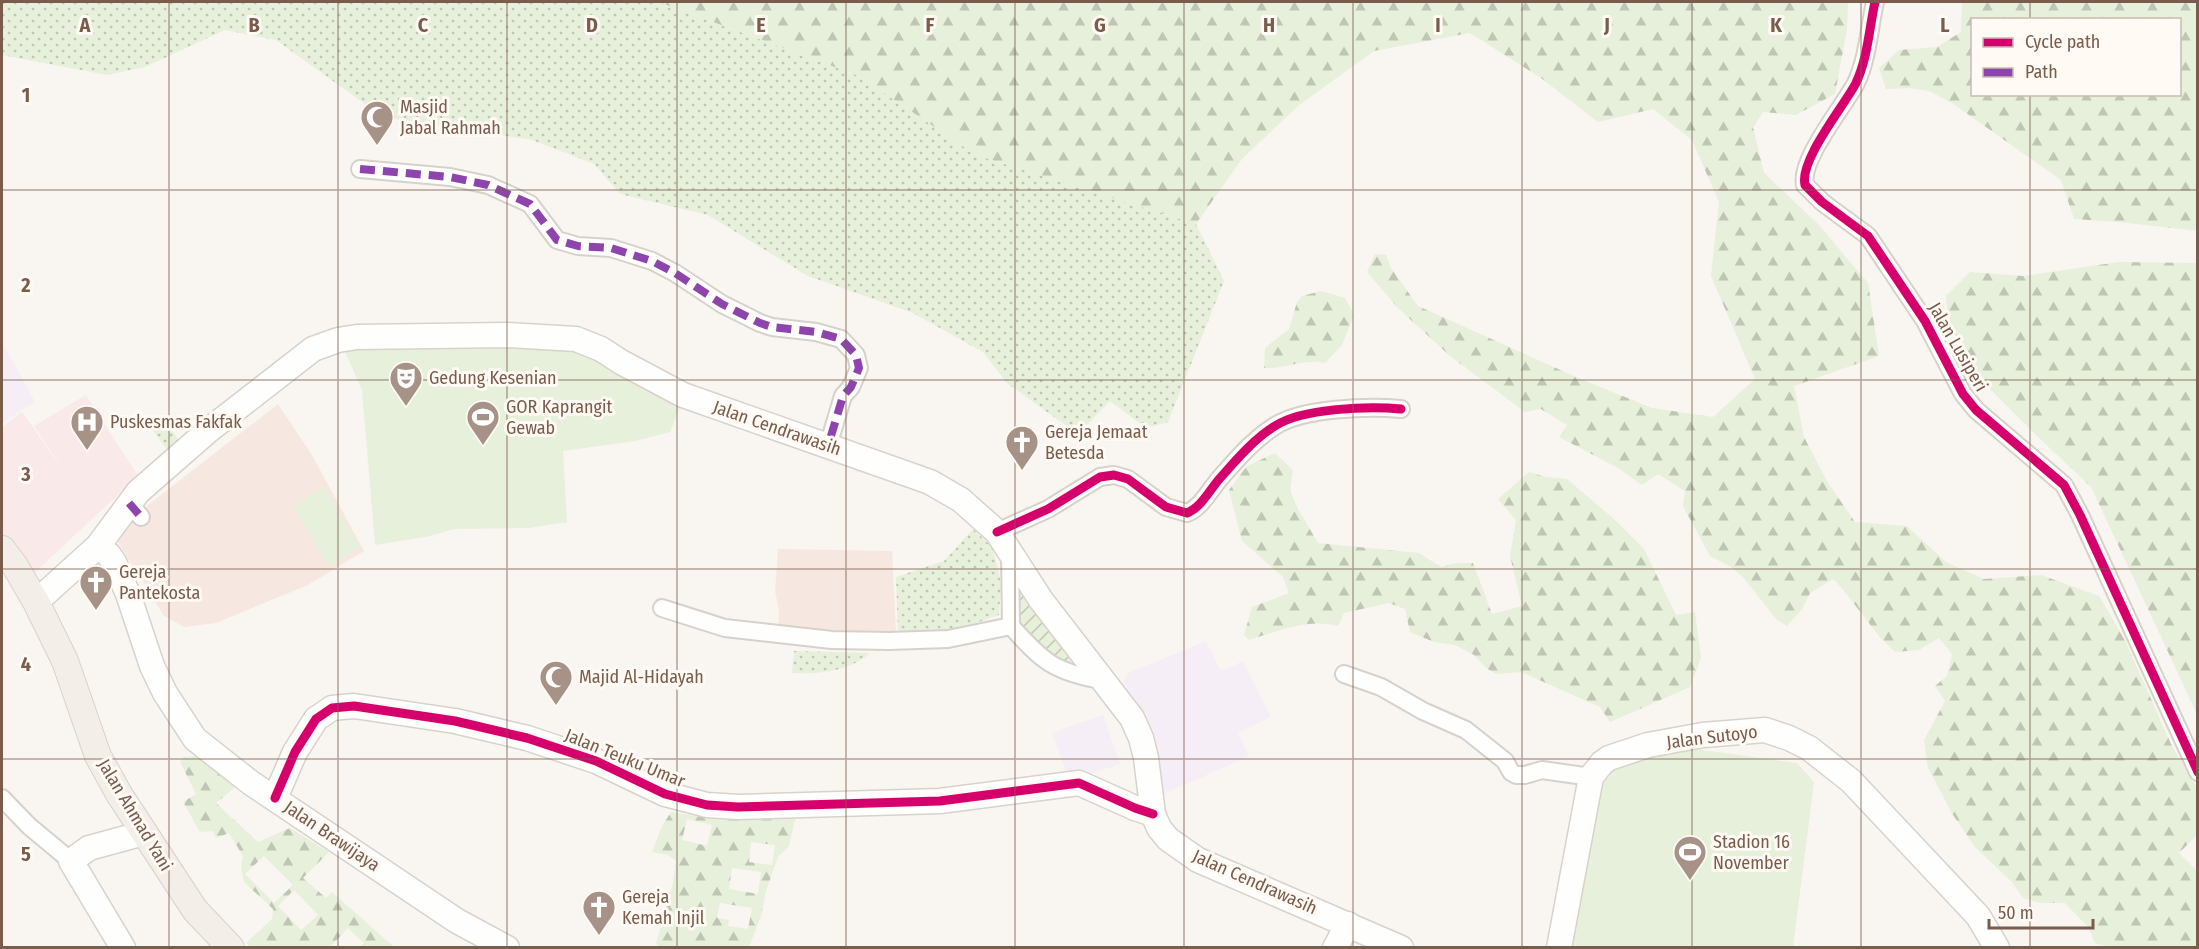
<svg xmlns="http://www.w3.org/2000/svg" width="2199" height="949" viewBox="0 0 2199 949" font-family="'Fira Sans Condensed',sans-serif">
  <style>
    .commercial { fill: #f6e8e1 }
    .education { fill: #f6eef6 }
    .medical { fill: #fae9e9 }
    .grass { fill: url(#grass-dots) }
    .forest { fill: url(#forest-firs); fill-rule: evenodd }
    .garden { fill: url(#garden-furrows) }
    .pitch { fill: #e7f0db }
    .lines { fill: none; stroke-linecap: round; stroke-linejoin: round }
    .street-casing { stroke: #d7d1cb; stroke-width: 20 }
    .secondary-casing { stroke: #d9d2cb; stroke-width: 27 }
    .primary-casing { stroke: #dad1cc; stroke-width: 28 }
    .street { stroke: #fefefd; stroke-width: 16 }
    .secondary { stroke: #fefefd; stroke-width: 24 }
    .primary { stroke: #f3eee8; stroke-width: 26 }
    .quiet { stroke: #8e44ad; stroke-width: 8; stroke-dasharray: 15 8; stroke-linecap: butt }
    .cycleway-casing { stroke: #fffaf3; stroke-width: 13 }
    .cycleway { stroke: #d6006c; stroke-width: 9 }
    .grid { fill: none; stroke: #7a5c4d; stroke-width: 1.5; stroke-opacity: 0.55 }
    .labels { text-anchor: middle; dominant-baseline: central; stroke-width: 6; stroke-linejoin: round; paint-order: stroke }
    .poi-label { font-size: 18px; fill: #7a5c4d; stroke: #fffaf3; text-anchor: start }
    .street-label { font-size: 18px; fill: #7a5c4d; stroke: #fffaf3 }
    .grid-label { font-size: 20px; text-anchor: middle; font-weight: bold; fill: #7a5c4d; stroke: #fffaf3; stroke-width: 6; stroke-linejoin: round; paint-order: stroke }
  </style>
  <defs>
    <pattern id="grass-dots" width="8" height="8" patternUnits="userSpaceOnUse" patternTransform="scale(1.5)"><rect width="8" height="8" fill="#e7f0db"/><path d="M2 2h.1M6 6h.1" fill="none" stroke="#c0c6b4" stroke-width="1.8" stroke-linecap="round"/></pattern>
    <pattern id="forest-firs" width="22" height="20" patternUnits="userSpaceOnUse" patternTransform="scale(1.5)"><rect width="22" height="20" fill="#e7f0db"/><path d="M5 1l3.5 6h-7zM16 11l3.5 6h-7z" fill="#c0c6b4"/></pattern>
    <pattern id="garden-furrows" width="10" height="10" patternUnits="userSpaceOnUse" patternTransform="scale(1.5)"><rect width="10" height="10" fill="#e7f0db"/><path d="M-1 1l2-2M0 10L10 0M9 11l2-2" fill="none" stroke="#c0c6b4"/></pattern>
  </defs>
  <rect width="100%" height="100%" fill="#f9f5f0"/>
  <g class="commercial">
    <polygon points="278,404 312,455 364,551 308,585 216,623 184,627 164,616 116,539 130,519"/>
    <polygon points="778,549 892,551 896,632 778,629 779,611 775,591"/>
  </g>
  <g class="education">
    <polygon points="2,342 35,402 2,423"/>
    <polygon points="1206,641 1221,671 1243,661 1271,717 1238,733 1249,756 1164,794 1151,730 1123,681 1129,673"/>
    <polygon points="1103,715 1120,764 1069,781 1052,733"/>
  </g>
  <polygon class="medical" points="86,395 138,476 33,574 2,535 2,427 22,412 68,477 34,426"/>
  <g class="grass">
    <polygon points="2,2 659,2 859,76 976,155 1196,224 1224,281 1168,422 1146,428 1110,401 1078,434 1008,384 983,352 913,313 808,276 708,215 620,194 594,164 532,140 383,117 276,40 225,30 145,67 107,75 2,55"/>
    <polygon points="166,422 180,442 167,450 153,430"/>
    <path d="M 973,529 L 993,548 L 1001,583 L 999,615 C 965,627 934,638 898,633 L 896,577 L 944,561 Z"/>
    <path d="M 794,651 L 870,653 C 848,672 819,674 792,673 Z"/>
  </g>
  <g class="forest">
    <polygon points="659,2 1848,2 1847,29 1835,94 1796,115 1763,112 1753,127 1764,173 1819,225 1868,283 1879,356 1794,386 1804,437 1828,483 1855,522 1907,526 1946,562 1984,579 2041,575 2099,596 2124,638 2171,744 2197,788 2197,835 2179,853 2197,871 2197,947 2113,948 2095,943 2088,927 2065,903 2041,903 2023,898 2011,881 1975,847 1953,815 1928,768 1924,740 1945,701 1935,686 1947,676 1952,654 1939,638 1919,650 1895,652 1879,636 1841,587 1833,579 1810,593 1802,609 1787,626 1777,620 1743,577 1731,567 1710,556 1683,506 1685,491 1658,474 1642,485 1618,468 1559,437 1567,425 1541,409 1525,412 1450,356 1399,309 1367,272 1375,254 1386,255 1391,268 1418,306 1576,377 1652,408 1713,417 1755,379 1711,276 1719,202 1692,140 1653,109 1598,122 1541,78 1470,33 1374,51 1298,106 1242,159 1196,224 976,155 859,76"/>
    <path d="M 1962,2 L 2197,2 L 2197,231 L 2119,222 L 2074,219 L 2061,180 L 1952,103 L 1929,91 L 1908,88 L 1886,89 L 1879,68 L 1899,50 L 1937,47 L 1961,32 ZM 1972,20 L 2180,20 L 2180,94 L 1972,94 Z"/>
    <polygon points="2119,262 2197,263 2197,714 2091,487 2036,435 1987,386 1949,324 1946,296 1970,272 2023,276"/>
    <path d="M 1321,291 L 1345,298 L 1354,315 L 1342,345 L 1325,363 C 1305,358 1285,369 1264,368 L 1265,348 L 1289,329 L 1297,302 L 1302,296 Z"/>
    <path d="M 1275,453 L 1293,470 L 1290,490 L 1298,509 L 1318,543 L 1419,553 L 1441,567 L 1456,563 L 1473,563 L 1492,614 L 1522,606 L 1510,556 L 1516,520 L 1498,499 L 1529,472 L 1546,477 L 1567,479 L 1613,518 L 1644,549 L 1676,615 L 1695,612 L 1701,658 L 1690,687 L 1610,722 L 1600,707 L 1521,672 L 1496,674 L 1486,668 L 1474,655 L 1455,645 L 1434,642 L 1410,632 L 1405,609 L 1389,603 L 1344,613 L 1338,626 C 1308,618 1278,631 1249,640 L 1244,635 L 1252,607 L 1289,593 L 1283,577 L 1242,541 L 1229,490 L 1247,466 Z"/>
    <path d="M 204,756 L 240,783 L 216,803 L 258,842 L 290,828 L 329,852 L 303,878 L 326,898 L 332,892 L 394,947 L 368,946 L 360,947 L 364,943 L 348,928 L 330,947 L 251,947 L 246,943 L 272,919 L 273,909 L 244,882 L 241,867 L 243,856 L 229,833 L 216,838 L 213,831 L 200,832 L 183,802 L 196,794 L 180,762 L 184,757 ZM 264,856 L 293,885 L 274,903 L 245,874 ZM 294,890 L 318,915 L 301,930 L 278,906 Z"/>
    <path d="M 671,812 L 719,820 L 795,819 L 789,846 L 778,857 L 766,891 L 761,916 L 749,947 L 661,948 L 656,944 L 673,883 L 676,861 L 668,855 L 652,852 L 662,826 ZM 687,819 L 712,825 L 707,846 L 682,840 ZM 751,842 L 775,845 L 772,865 L 749,862 ZM 732,868 L 761,872 L 758,894 L 729,889 ZM 720,903 L 752,908 L 748,929 L 728,926 L 729,920 L 717,918 Z"/>
  </g>
  <polygon class="garden" points="1018,584 1076,669 1055,660 1021,631 1017,613"/>
  <g class="pitch">
    <polygon points="400,344 584,348 592,358 643,384 680,407 670,432 635,441 563,451 567,522 529,528 454,529 430,536 375,545 362,390 342,345"/>
    <polygon points="324,487 360,547 329,566 293,506"/>
    <polygon points="1681,747 1797,763 1814,782 1793,947 1567,948 1589,814 1608,767"/>
  </g>
  <g class="lines">
    <defs>
      <g id="street">
        <path d="M 1875,2 C 1869,29 1868,57 1856,83 C 1844,106 1799,160 1805,185 L 1822,202 L 1868,236 L 1925,321 L 1963,394 L 1976,410 L 2064,485 L 2080,515 L 2198,772"/>
        <polyline points="360,169 450,177 488,185 530,204 557,240 578,246 611,248 652,261 675,273 722,304 760,323 772,327 816,332 841,339 856,355 859,368 851,387 843,396 828,446"/>
        <polyline points="129,503 141,517"/>
        <path d="M 997,532 L 1048,509 L 1100,477 L 1114,475 L 1128,479 L 1166,507 L 1187,513 C 1202,507 1210,489 1221,477 C 1237,459 1254,439 1275,426 C 1302,408 1369,406 1401,409"/>
        <path d="M 1010,553 L 1011,626 C 1042,661 1054,672 1101,680"/>
        <polyline points="662,608 725,628 832,640 889,641 948,639 1011,626"/>
        <polyline points="1344,674 1381,687 1423,711 1466,730 1505,761 1511,772 1516,775 1525,775 1542,770 1591,777"/>
        <polyline points="2,798 29,826 71,861"/>
      </g>
      <g id="secondary">
        <polyline points="98,546 109,555 115,564 128,594 152,666 165,693 195,739 251,783 457,921 507,948"/>
        <polyline points="36,602 98,546 138,492 209,430 313,349 338,340 357,337 507,335 576,339 601,349 621,362 683,395 930,482 961,500 997,532 1041,600 1132,718 1141,738 1146,758 1153,814 1159,828 1168,839 1198,860 1401,948"/>
        <polyline points="275,798 295,752 316,719 332,708 354,706 455,721 527,738 596,761 665,794 707,805 738,807 940,801 1079,783 1135,808 1153,814"/>
        <polyline points="123,948 71,861 89,848 144,833"/>
        <polyline points="1335,948 1348,924"/>
        <polyline points="1559,948 1591,777 1602,763 1609,758 1648,745 1703,735 1765,730 1789,738 1809,748 1851,781 1978,916 1997,948"/>
      </g>
      <polyline id="primary" points="2,549 15,566 36,602 65,661 98,756 119,794 195,910 231,948"/>
    </defs>
    <use href="#street" class="street-casing"/>
    <use href="#secondary" class="secondary-casing"/>
    <use href="#primary" class="primary-casing"/>
    <use href="#street" class="street"/>
    <use href="#secondary" class="secondary"/>
    <use href="#primary" class="primary"/>
    <g class="quiet">
      <polyline points="360,169 450,177 488,185 530,204 557,240 578,246 611,248 652,261 675,273 722,304 760,323 772,327 816,332 841,339 856,355 859,368 851,387 843,396 828,446"/>
      <polyline points="129,503 141,517"/>
    </g>
    <defs>
      <g id="cycleway">
        <path d="M 1875,2 C 1869,29 1868,57 1856,83 C 1844,106 1799,160 1805,185 L 1822,202 L 1868,236 L 1925,321 L 1963,394 L 1976,410 L 2064,485 L 2080,515 L 2198,772"/>
        <path d="M 997,532 L 1048,509 L 1100,477 L 1114,475 L 1128,479 L 1166,507 L 1187,513 C 1202,507 1210,489 1221,477 C 1237,459 1254,439 1275,426 C 1302,408 1369,406 1401,409"/>
        <polyline points="275,798 295,752 316,719 332,708 354,706 455,721 527,738 596,761 665,794 707,805 738,807 940,801 1079,783 1135,808 1153,814"/>
      </g>
    </defs>
    <use href="#cycleway" class="cycleway-casing"/>
    <use href="#cycleway" class="cycleway"/>
  </g>
  <path class="grid" d="M 169,2 L 169,948M 338,2 L 338,948M 507,2 L 507,948M 677,2 L 677,948M 846,2 L 846,948M 1015,2 L 1015,948M 1184,2 L 1184,948M 1353,2 L 1353,948M 1522,2 L 1522,948M 1692,2 L 1692,948M 1861,2 L 1861,948M 2030,2 L 2030,20M 2030,94 L 2030,948M 2,190 L 2198,190M 2,380 L 2198,380M 2,569 L 2198,569M 2,759 L 2198,759"/>
  <defs>
    <symbol id="mosque-pin" viewBox="-11 -11 22 30"><path d="M0 17L-7.5 6A9.5 9.5 0 1 1 7.5 6Z" fill="#a69286" stroke="#fffaf3"/><path d="M3.5-4.9A6 6 0 1 0 3.5 4.9A5 5 0 1 1 3.5-4.9Z" fill="#fff"/></symbol>
    <symbol id="theatre-pin" viewBox="-11 -11 22 30"><path d="M0 17L-7.5 6A9.5 9.5 0 1 1 7.5 6Z" fill="#a69286" stroke="#fffaf3"/><path d="M-5-5.5Q0-4 5-5.5V0Q5 5 0 6Q-5 5-5 0ZM-3.3-2.5H-1v1.5H-3.3ZM1-2.5H3.3v1.5H1ZM-2.8 1Q0 5.5 2.8 1Z" fill="#fff"/></symbol>
    <symbol id="stadium-pin" viewBox="-11 -11 22 30"><path d="M0 17L-7.5 6A9.5 9.5 0 1 1 7.5 6Z" fill="#a69286" stroke="#fffaf3"/><path d="M0-5a6.5 5 0 1 0 0 10a6.5 5 0 1 0 0-10ZM-3.5-1.8h7v3.6h-7Z" fill="#fff"/></symbol>
    <symbol id="hospital-pin" viewBox="-11 -11 22 30"><path d="M0 17L-7.5 6A9.5 9.5 0 1 1 7.5 6Z" fill="#a69286" stroke="#fffaf3"/><path d="M-5-5h3v3.5h4V-5h3V5h-3V1.5h-4V5h-3Z" fill="#fff"/></symbol>
    <symbol id="church-pin" viewBox="-11 -11 22 30"><path d="M0 17L-7.5 6A9.5 9.5 0 1 1 7.5 6Z" fill="#a69286" stroke="#fffaf3"/><path d="M-1.2-6h2.4v3.5h3.3v2.4h-3.3V6h-2.4V-.1h-3.3v-2.4h3.3Z" fill="#fff"/></symbol>
  </defs>
  <g fill-rule="evenodd">
    <use href="#mosque-pin" x="358" y="98" width="38" height="52"/>
    <use href="#theatre-pin" x="387" y="359" width="38" height="52"/>
    <use href="#stadium-pin" x="464" y="398" width="38" height="52"/>
    <use href="#hospital-pin" x="68" y="403" width="38" height="52"/>
    <use href="#church-pin" x="1003" y="423" width="38" height="52"/>
    <use href="#church-pin" x="77" y="563" width="38" height="52"/>
    <use href="#mosque-pin" x="537" y="658" width="38" height="52"/>
    <use href="#stadium-pin" x="1671" y="833" width="38" height="52"/>
    <use href="#church-pin" x="580" y="888" width="38" height="52"/>
  </g>
  <g class="labels">
    <g class="poi-label">
      <text x="400" y="107">Masjid<tspan x="400" dy="21">Jabal Rahmah</tspan></text>
      <text x="429" y="378">Gedung Kesenian</text>
      <text x="506" y="407">GOR Kaprangit<tspan x="506" dy="21">Gewab</tspan></text>
      <text x="110" y="422">Puskesmas Fakfak</text>
      <text x="1045" y="432">Gereja Jemaat<tspan x="1045" dy="21">Betesda</tspan></text>
      <text x="119" y="572">Gereja<tspan x="119" dy="21">Pantekosta</tspan></text>
      <text x="579" y="677">Majid Al-Hidayah</text>
      <text x="1713" y="842">Stadion 16<tspan x="1713" dy="21">November</tspan></text>
      <text x="622" y="897">Gereja<tspan x="622" dy="21">Kemah Injil</tspan></text>
    </g>
    <g class="street-label">
      <text transform="translate(1958 347) rotate(60)">Jalan Lusiperi</text>
      <text transform="translate(777 428) rotate(19)">Jalan Cendrawasih</text>
      <text transform="translate(1712 737) rotate(-7)">Jalan Sutoyo</text>
      <text transform="translate(625 758) rotate(22)">Jalan Teuku Umar</text>
      <text transform="translate(135 815) rotate(59)">Jalan Ahmad Yani</text>
      <text transform="translate(332 836) rotate(34)">Jalan Brawijaya</text>
      <text transform="translate(1255 882) rotate(24)">Jalan Cendrawasih</text>
    </g>
  </g>
  <g class="grid-label">
    <text x="85" y="32">A</text>
    <text x="254" y="32">B</text>
    <text x="423" y="32">C</text>
    <text x="592" y="32">D</text>
    <text x="761" y="32">E</text>
    <text x="930" y="32">F</text>
    <text x="1100" y="32">G</text>
    <text x="1269" y="32">H</text>
    <text x="1438" y="32">I</text>
    <text x="1607" y="32">J</text>
    <text x="1776" y="32">K</text>
    <text x="1945" y="32">L</text>
    <text x="26" y="102">1</text>
    <text x="26" y="292">2</text>
    <text x="26" y="481">3</text>
    <text x="26" y="671">4</text>
    <text x="26" y="861">5</text>
  </g>
  <rect width="2199" height="949" fill="none" stroke="#7a5c4d" stroke-width="6"/>
  <rect x="1971" y="18" width="210" height="78" fill="#fffaf3" stroke="#cabbb1" stroke-width="1.5"/>
  <rect x="1983" y="38" width="30" height="9" fill="#d6006c" stroke="#cabbb1" stroke-width="1.5"/>
  <text x="2025" y="48" font-size="18" fill="#7a5c4d">Cycle path</text>
  <rect x="1983" y="68" width="30" height="9" fill="#8e44ad" stroke="#cabbb1" stroke-width="1.5"/>
  <text x="2025" y="78" font-size="18" fill="#7a5c4d">Path</text>
  <path d="M1989 919v9h104v-9" fill="none" stroke="#7a5c4d" stroke-width="3"/>
  <text x="1998" y="919" font-size="18" fill="#7a5c4d" stroke="#fffaf3" stroke-width="4.5" paint-order="stroke">50 m</text>
</svg>
